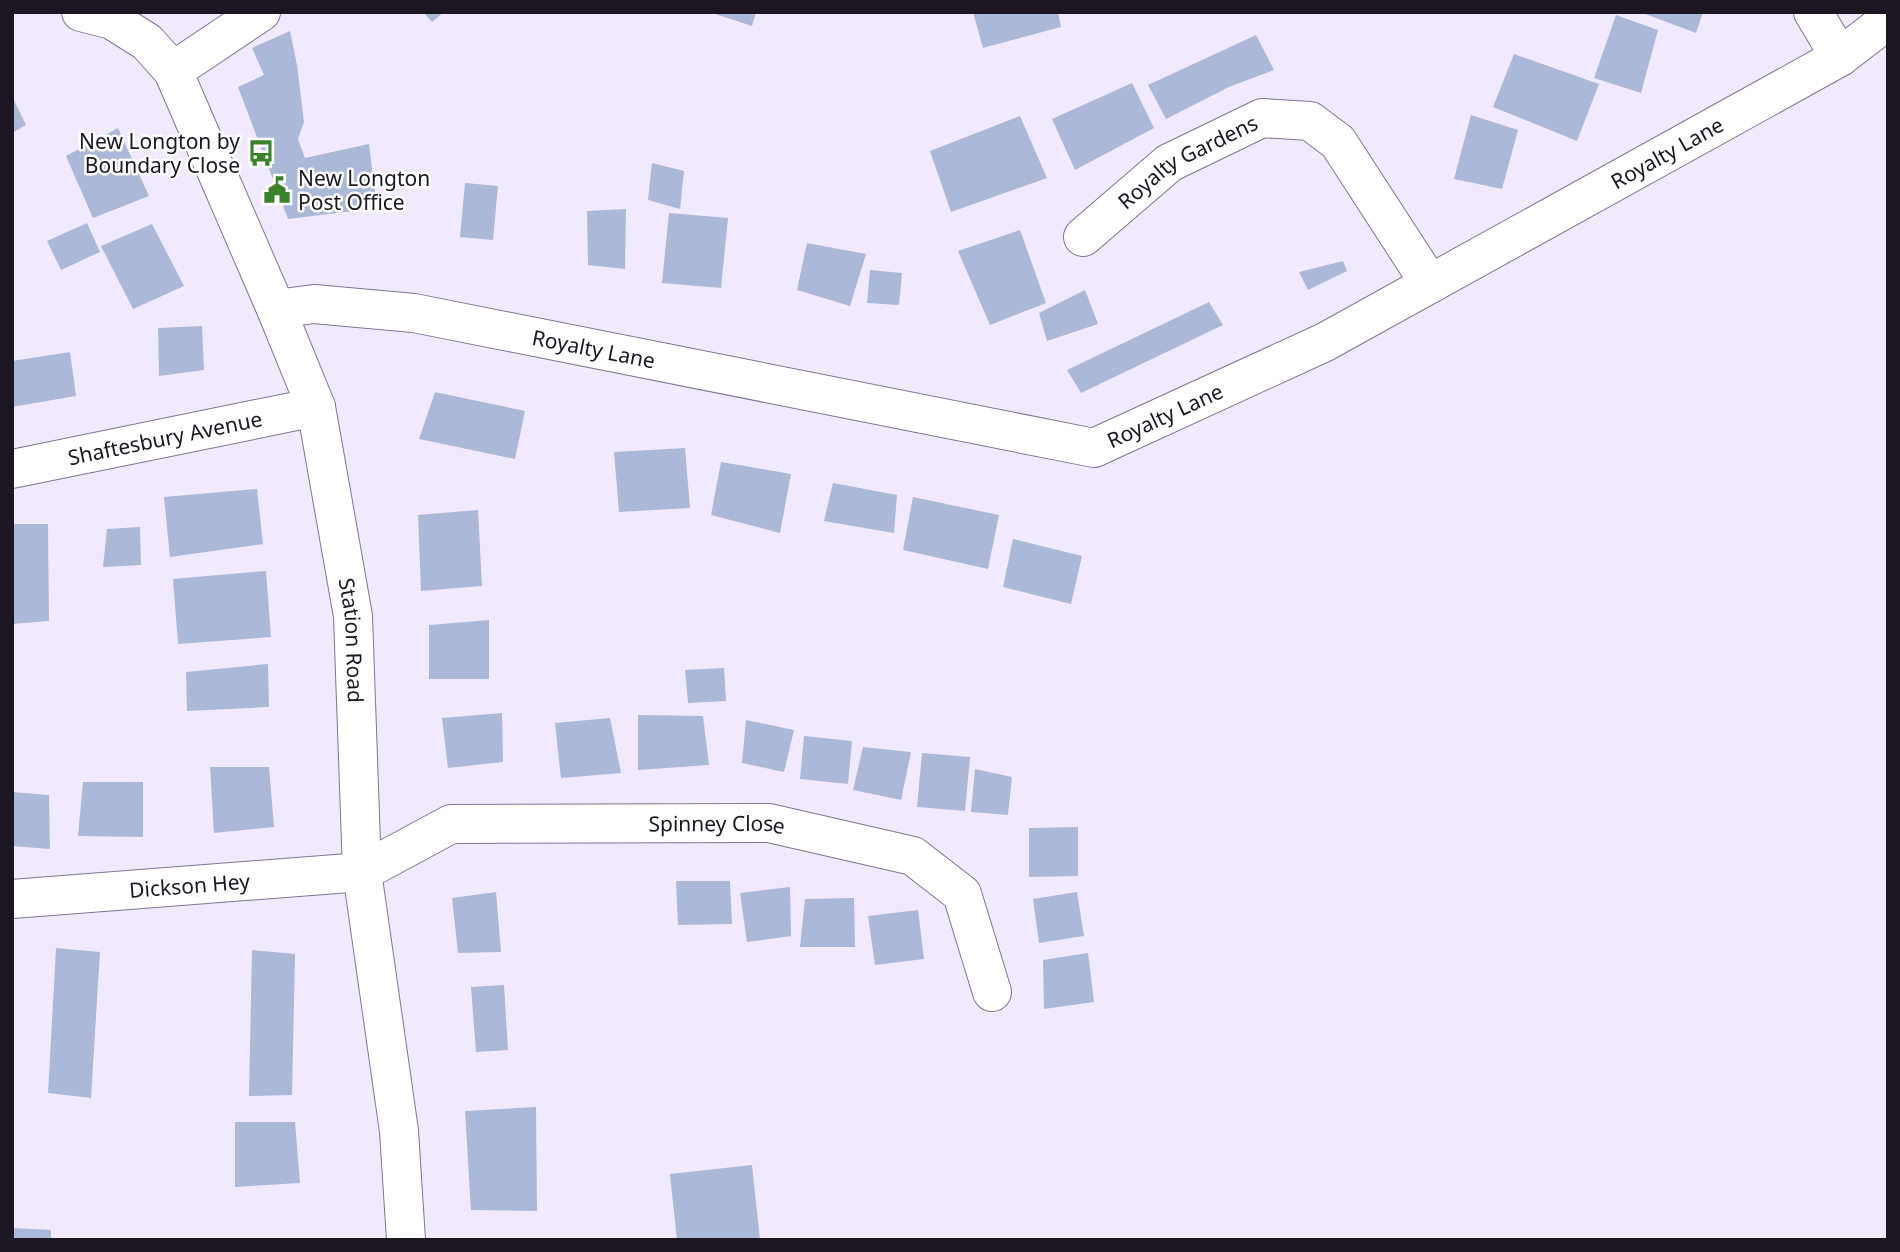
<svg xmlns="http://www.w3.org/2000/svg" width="1900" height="1252" viewBox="0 0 1900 1252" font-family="'Noto Sans',sans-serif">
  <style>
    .building { fill: #acb8d8 }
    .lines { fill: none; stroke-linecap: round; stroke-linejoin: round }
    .minor-casing { stroke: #7f7493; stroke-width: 40 }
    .minor { stroke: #fff; stroke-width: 38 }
    .labels { text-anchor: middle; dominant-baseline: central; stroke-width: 5; stroke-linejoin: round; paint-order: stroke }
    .poi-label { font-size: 21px; fill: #1b1622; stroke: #fff; text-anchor: end }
    .street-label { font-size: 21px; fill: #1b1622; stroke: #fff }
  </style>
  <rect width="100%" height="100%" fill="#f1eafe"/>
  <g class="building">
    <polygon points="423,12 444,12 432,22"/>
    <polygon points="709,12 756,12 752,26"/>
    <polygon points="973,12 1058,12 1061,27 983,48"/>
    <polygon points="1640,12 1703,12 1696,33"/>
    <polygon points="1616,15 1658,30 1641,93 1594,78"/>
    <polygon points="290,31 297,65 304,122 298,139 305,158 369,144 377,208 288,219 238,87 264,75 252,48"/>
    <polygon points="1256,35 1274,70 1229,87 1166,119 1148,85"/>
    <polygon points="1514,54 1599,84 1577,141 1493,107"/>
    <polygon points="1132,83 1154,128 1075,170 1052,119"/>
    <polygon points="12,96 26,125 12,133"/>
    <polygon points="1471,115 1518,130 1502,189 1454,179"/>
    <polygon points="1020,116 1047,178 951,212 930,151"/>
    <polygon points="118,128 149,196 93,218 66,156"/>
    <polygon points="652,163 684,171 680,209 648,200"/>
    <polygon points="465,183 498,186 493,240 460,237"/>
    <polygon points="626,209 625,269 588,265 587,211"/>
    <polygon points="669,213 728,218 721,288 662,283"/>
    <polygon points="87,223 100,252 61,270 47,241"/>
    <polygon points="152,224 184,286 133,309 101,246"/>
    <polygon points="1020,230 1046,303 990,325 958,251"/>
    <polygon points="807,243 866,254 850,306 797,290"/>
    <polygon points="1343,261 1347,271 1308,290 1299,272"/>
    <polygon points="870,270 902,273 899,305 867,303"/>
    <polygon points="1085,290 1098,324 1047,341 1039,313"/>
    <polygon points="1209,302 1223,325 1081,393 1067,370"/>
    <polygon points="202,326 204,370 159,376 158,328"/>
    <polygon points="70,352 76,396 12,407 12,361"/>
    <polygon points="435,392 525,411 515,459 419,439"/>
    <polygon points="685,448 690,508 619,512 614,452"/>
    <polygon points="721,462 791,474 780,533 711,515"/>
    <polygon points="833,483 897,495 894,533 824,521"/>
    <polygon points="257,489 263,544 170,557 164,497"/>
    <polygon points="913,497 999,515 988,569 903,550"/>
    <polygon points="478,510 482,586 421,591 418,515"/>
    <polygon points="12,524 48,524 49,621 12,624"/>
    <polygon points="140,527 141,565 103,567 107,529"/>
    <polygon points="1013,539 1082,556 1071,604 1003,587"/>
    <polygon points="266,571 271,637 178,644 173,579"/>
    <polygon points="489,620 489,679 429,679 429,625"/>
    <polygon points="268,664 269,707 187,711 186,672"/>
    <polygon points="724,668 726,701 688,703 685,670"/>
    <polygon points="502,713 503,762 448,768 442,718"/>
    <polygon points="638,715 703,716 709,765 638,770"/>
    <polygon points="610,718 621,773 561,778 555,723"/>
    <polygon points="746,720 794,730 784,772 742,763"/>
    <polygon points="804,736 852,741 848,784 800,779"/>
    <polygon points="863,747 911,752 901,800 853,790"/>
    <polygon points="922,753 970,757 965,811 917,807"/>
    <polygon points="210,767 269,767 274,827 214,833"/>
    <polygon points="975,769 1012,777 1008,815 971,812"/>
    <polygon points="83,782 143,782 143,837 78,836"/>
    <polygon points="12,792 49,795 50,849 12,846"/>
    <polygon points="1078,827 1078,876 1029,877 1029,828"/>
    <polygon points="676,881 730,881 732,924 678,925"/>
    <polygon points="790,887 791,936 747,942 740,893"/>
    <polygon points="496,892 501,952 458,953 452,898"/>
    <polygon points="1077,892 1084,936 1039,943 1033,899"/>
    <polygon points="854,898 855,947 800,947 805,899"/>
    <polygon points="918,910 924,959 875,965 868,916"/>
    <polygon points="56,948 100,952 91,1098 48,1093"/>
    <polygon points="252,950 295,954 292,1095 249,1096"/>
    <polygon points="1088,953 1094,1002 1044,1009 1043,960"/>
    <polygon points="504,985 508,1050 476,1052 471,987"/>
    <polygon points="536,1107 537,1211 471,1210 465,1111"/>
    <polygon points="235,1122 295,1122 300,1183 235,1187"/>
    <polygon points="752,1165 760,1240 677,1240 670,1174"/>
    <polygon points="12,1228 51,1230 51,1240 12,1240"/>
  </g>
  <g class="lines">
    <defs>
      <g id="minor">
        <path id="s1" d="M 81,12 L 112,20 L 147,42 L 173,71 L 276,309 L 316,407 L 353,616 L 362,872 L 399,1131 L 406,1240"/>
        <polyline points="1813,12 1840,57"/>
        <polyline points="173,71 261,12"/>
        <path id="s2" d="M 1083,237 L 1169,163 L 1262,118 L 1310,121 L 1338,142 L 1430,284"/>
        <path id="s3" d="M 276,309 L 314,304 L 414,313 L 1094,448 L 1325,342 L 1840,57 L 1888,20"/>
        <path id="s4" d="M 12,469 L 316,407"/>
        <path id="s5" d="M 12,899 L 362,872 L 451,824 L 769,823 L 913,856 L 962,894 L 992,992"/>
      </g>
    </defs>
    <use href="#minor" class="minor-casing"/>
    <use href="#minor" class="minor"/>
  </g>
  <defs>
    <symbol id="bus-bare" viewBox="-9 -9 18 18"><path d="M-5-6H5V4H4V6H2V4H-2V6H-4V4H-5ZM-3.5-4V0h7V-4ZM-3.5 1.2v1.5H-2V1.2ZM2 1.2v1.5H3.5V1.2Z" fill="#39832a" stroke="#fff" stroke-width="2.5" paint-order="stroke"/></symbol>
    <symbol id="civic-bare" viewBox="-9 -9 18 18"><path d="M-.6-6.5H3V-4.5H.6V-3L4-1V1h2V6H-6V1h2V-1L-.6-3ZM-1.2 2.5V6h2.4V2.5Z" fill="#39832a" stroke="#fff" stroke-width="2.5" paint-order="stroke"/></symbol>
  </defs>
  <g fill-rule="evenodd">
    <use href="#bus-bare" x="242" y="134" width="38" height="38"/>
    <use href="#civic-bare" x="258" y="171" width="38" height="38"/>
  </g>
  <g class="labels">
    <g class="poi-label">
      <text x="240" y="141">New Longton by<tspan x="240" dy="24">Boundary Close</tspan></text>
      <text x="298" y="178" text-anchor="start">New Longton<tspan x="298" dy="24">Post Office</tspan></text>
    </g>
    <g class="street-label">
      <text stroke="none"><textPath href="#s3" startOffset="1477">Royalty Lane</textPath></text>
      <text stroke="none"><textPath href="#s2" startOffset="130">Royalty Gardens</textPath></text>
      <text stroke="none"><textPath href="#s3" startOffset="322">Royalty Lane</textPath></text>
      <text stroke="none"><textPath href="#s3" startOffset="910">Royalty Lane</textPath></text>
      <text stroke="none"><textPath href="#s4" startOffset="156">Shaftesbury Avenue</textPath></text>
      <text stroke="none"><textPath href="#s1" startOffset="714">Station Road</textPath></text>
      <text stroke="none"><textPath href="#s5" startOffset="718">Spinney Close</textPath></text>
      <text stroke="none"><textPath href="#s5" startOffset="178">Dickson Hey</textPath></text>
    </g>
  </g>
  <rect width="1900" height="1252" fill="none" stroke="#1b1622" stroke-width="28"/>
</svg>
